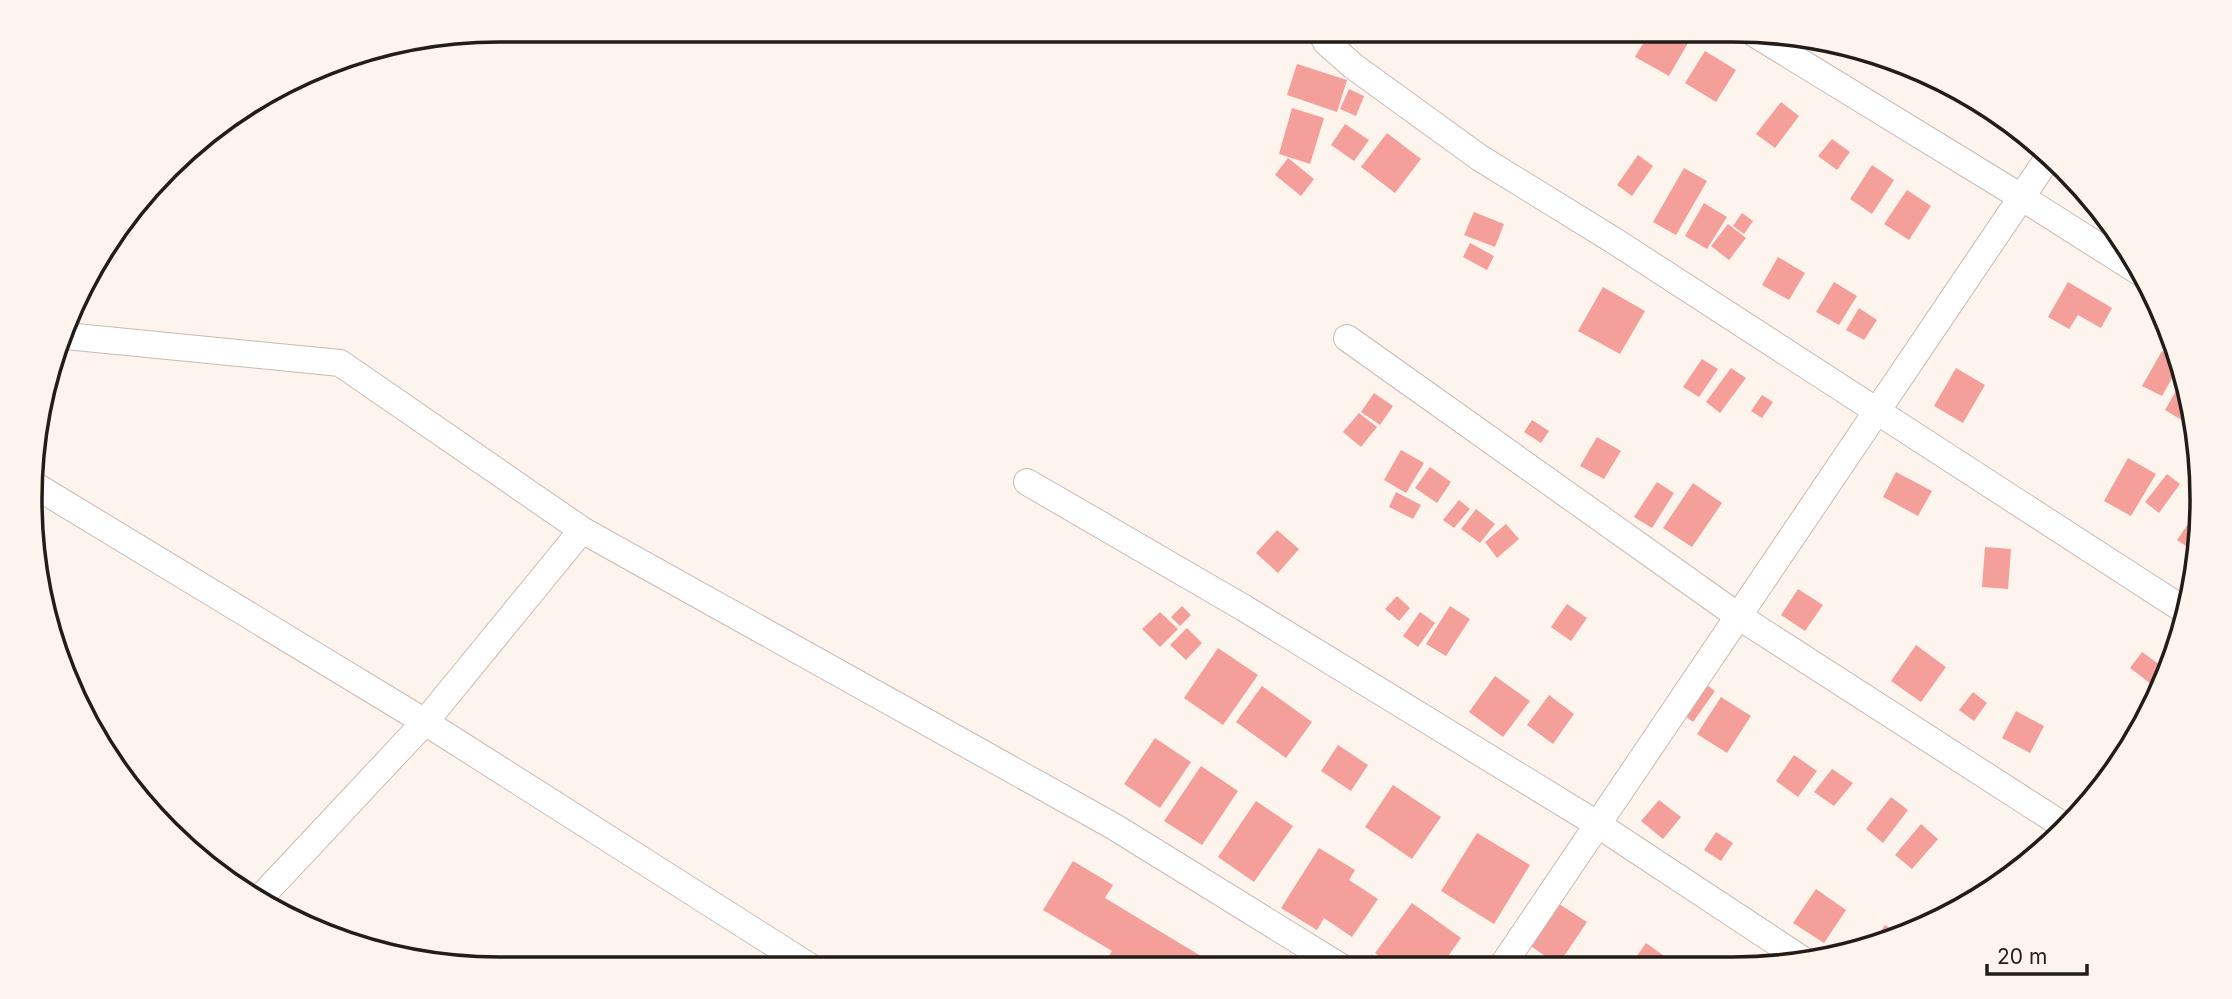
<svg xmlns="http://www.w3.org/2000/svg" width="2232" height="999" font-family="Inter,sans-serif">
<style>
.building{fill:#f49f99}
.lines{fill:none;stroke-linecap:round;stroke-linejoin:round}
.street-casing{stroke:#c9bab1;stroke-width:28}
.street{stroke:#fff;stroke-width:26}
.rim{fill:none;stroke:#221d19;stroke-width:3.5}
</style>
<rect width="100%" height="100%" fill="#fef4ee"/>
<path class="building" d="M1596 30H1627L1619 42Z
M1651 30H1664L1688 43 1669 76 1635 57Z
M1705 51 1736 70 1716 102 1685 83Z
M1297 64 1347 80 1337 112 1287 95Z
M1349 89 1364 96 1356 116 1340 109Z
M1781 102 1799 116 1775 148 1756 134Z
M1292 108 1324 118 1310 164 1279 154Z
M1345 124 1369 140 1354 161 1331 145Z
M1387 133 1421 159 1395 193 1361 167Z
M1832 139 1850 152 1837 170 1818 156Z
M1638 155 1653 166 1632 196 1617 185Z
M1288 158 1314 179 1301 196 1275 175Z
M1872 165 1894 180 1872 214 1850 199Z
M1684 168 1707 181 1676 235 1653 222Z
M1907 190 1931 206 1909 240 1884 224Z
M1704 203 1727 217 1707 249 1685 236Z
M1474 212 1504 224 1495 247 1464 235Z
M1742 213 1753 221 1744 234 1733 226Z
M1728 224 1746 238 1729 260 1711 246Z
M1470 243 1494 256 1487 270 1463 257Z
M1778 257 1805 273 1789 300 1762 285Z
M1834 282 1857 296 1839 325 1816 312Z
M2068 282 2112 308 2101 328 2078 315 2069 329 2048 317Z
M1603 287 1645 311 1620 354 1578 331Z
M1859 308 1877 320 1864 340 1846 330Z
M2162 351 2179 360 2180 364 2162 396 2142 386Z
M1702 359 1718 369 1699 397 1683 387Z
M1731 368 1746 378 1720 413 1706 402Z
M1956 368 1985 385 1963 423 1934 406Z
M2184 377 2193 408 2185 422 2165 410Z
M1374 393 1393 406 1380 425 1361 412Z
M1762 395 1773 402 1762 418 1751 411Z
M1359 413 1377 427 1361 447 1343 432Z
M1532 420 1549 431 1541 443 1524 432Z
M1597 437 1621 451 1604 479 1580 466Z
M1401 450 1424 463 1406 493 1384 480Z
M2128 458 2156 474 2131 516 2104 501Z
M1430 467 1451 482 1437 503 1415 488Z
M1896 472 1932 491 1918 516 1883 497Z
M2167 474 2180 484 2159 513 2145 502Z
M1657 482 1674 493 1652 528 1634 517Z
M1693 483 1722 503 1692 547 1663 528Z
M1396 492 1421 505 1413 519 1389 507Z
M1459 500 1470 509 1454 528 1443 520Z
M1476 509 1495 524 1480 543 1461 529Z
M2190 521 2199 528 2198 541 2192 550 2177 540Z
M1506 524 1519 539 1497 558 1485 542Z
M1277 530 1299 549 1278 573 1256 553Z
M1985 547 2011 549 2008 589 1982 587Z
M1798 589 1823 605 1805 631 1781 615Z
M1397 596 1410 608 1399 621 1385 609Z
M1567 604 1587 618 1571 641 1551 627Z
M1182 606 1191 615 1180 626 1171 617Z
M1450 606 1470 619 1446 656 1426 644Z
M1160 612 1178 629 1160 647 1142 629Z
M1420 612 1435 623 1418 647 1403 636Z
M1187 628 1202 643 1186 660 1170 645Z
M1916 645 1946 667 1921 702 1891 681Z
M1218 648 1258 675 1223 725 1184 698Z
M2142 652 2163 667 2151 684 2130 668Z
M1495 676 1530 701 1503 737 1469 712Z
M1699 679 1715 691 1693 722 1676 709Z
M1262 686 1312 722 1286 758 1236 722Z
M1973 692 1987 703 1974 721 1959 710Z
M1549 695 1574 714 1553 744 1527 725Z
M1721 697 1751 716 1727 753 1697 734Z
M2016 711 2044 726 2030 753 2002 738Z
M1155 738 1191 762 1160 808 1124 784Z
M1338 745 1368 765 1351 791 1321 771Z
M1794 755 1817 771 1798 797 1776 781Z
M1201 766 1238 791 1202 845 1164 821Z
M1832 769 1853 783 1834 806 1814 792Z
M1393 785 1441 817 1412 859 1365 827Z
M1891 797 1908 810 1883 843 1866 829Z
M1659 800 1681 817 1663 839 1641 821Z
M1256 801 1293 826 1254 882 1218 857Z
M1921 824 1938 839 1912 869 1895 855Z
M1716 832 1733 843 1721 861 1704 850Z
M1477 833 1530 865 1494 924 1441 891Z
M1319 848 1355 870 1349 880 1378 899 1352 937 1324 918 1317 930 1281 908Z
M1073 861 1113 885 1105 898 1219 967H1102L1112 951 1043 910Z
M1816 889 1846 910 1824 943 1793 923Z
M1553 900 1587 922 1558 965 1525 942Z
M1412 903 1461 938 1441 966H1394L1375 953Z
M1885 925 1902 936 1872 944Z
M1646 943 1674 963 1673 966H1630Z"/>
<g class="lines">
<g class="street-casing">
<path id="street" d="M1320 30 1326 42 1353 66 1480 158 1613 240 2187 612
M1750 31 2021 197 2141 273
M66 336 340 363 582 530 1113 826 1341 967
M1347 338 1738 616 2064 826
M1027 482 1244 608 1597 824 1806 962
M36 486 425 722 812 968
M261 897 425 722 582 530
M1502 966 2050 155"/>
</g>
<use href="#street" class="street"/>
</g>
<path d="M0 0H2232V999H0ZM499 42H1733A457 457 0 0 1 2190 499V500A457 457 0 0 1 1733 957H499A457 457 0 0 1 42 500V499A457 457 0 0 1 499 42Z" fill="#fef4ee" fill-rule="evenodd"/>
<path class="rim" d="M499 42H1733A457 457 0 0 1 2190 499V500A457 457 0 0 1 1733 957H499A457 457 0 0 1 42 500V499A457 457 0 0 1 499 42Z"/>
<path d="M1987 964v10h100v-10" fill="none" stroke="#221d19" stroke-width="3.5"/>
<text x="1997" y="964" font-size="21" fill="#221d19" stroke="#fef4ee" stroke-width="5" paint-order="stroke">20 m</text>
</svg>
